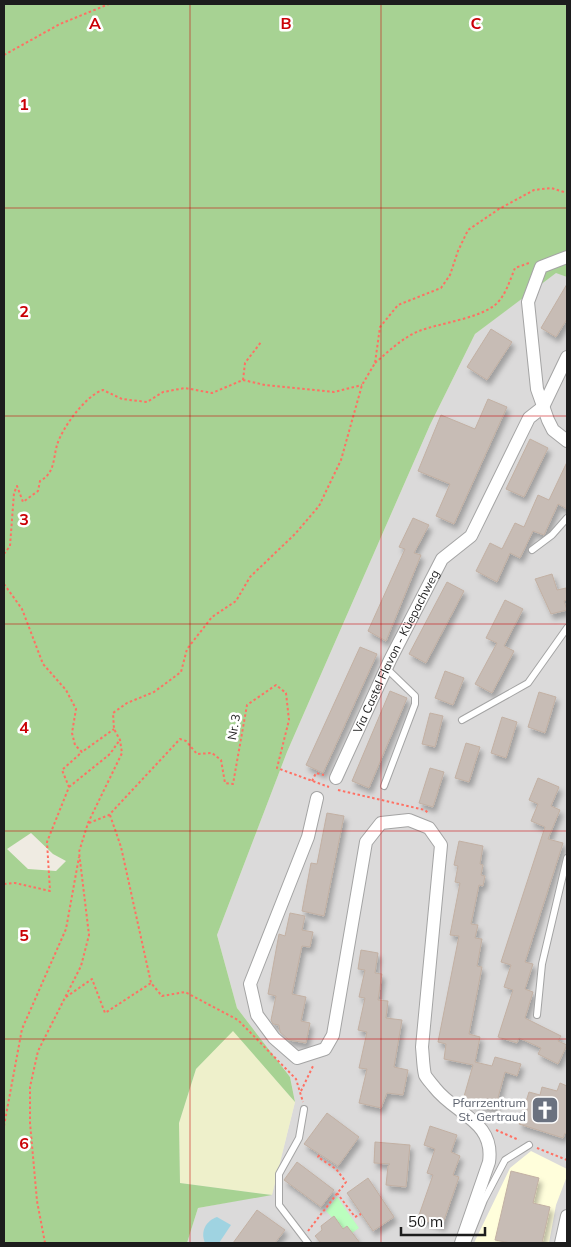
<svg xmlns="http://www.w3.org/2000/svg" width="571" height="1247" font-family="Mulish,sans-serif">
<style>
.residential{fill:#dbdada}
.education{fill:#fffedb}
.farmland{fill:#eef0cb}
.forest{fill:#a7d293;fill-rule:evenodd}
.park{fill:#bbfebe}
.water{fill:#9fd3e1}
.building{fill:#c7bcb5;stroke:#c2b0a3;filter:url(#shadow)}
.lines{fill:none;stroke-linecap:round;stroke-linejoin:round}
.lane-casing{stroke:#a4a4a4;stroke-width:8}
.street-casing{stroke:#a4a4a4;stroke-width:14}
.path{stroke:#ff7063;stroke-width:2;stroke-dasharray:2.5 2.5;stroke-linecap:butt}
.lane{stroke:#fff;stroke-width:6}
.street{stroke:#fff;stroke-width:12}
.grid{fill:none;stroke:#ca0005;stroke-width:1;stroke-opacity:0.55}
.labels{text-anchor:middle;stroke-width:5;stroke-linejoin:round;paint-order:stroke}
.street-label{font-size:12px;fill:#1d1d1d;stroke:#fff}
.worship-label{font-size:12px;fill:#5b616d;stroke:#fff;text-anchor:end}
.grid-label{font-size:16px;text-anchor:middle;font-weight:bold;fill:#ca0005;stroke:#fff;stroke-width:5;stroke-linejoin:round;paint-order:stroke}
</style>
<defs>
<filter id="shadow"><feDropShadow dx="3" dy="5" stdDeviation="2.5" flood-color="#0004"/></filter>
</defs>
<rect width="100%" height="100%" fill="#efebe2"/>
<path class="residential" d="M556 272 567 277V1243H187L198 1208 272 1194 295 1102 290 1077 237 1008 217 935 287 752 430 425 475 334Z"/>
<path class="education" d="M531 1151 567 1169V1176L556 1205 549 1243H474L510 1168Z"/>
<path class="farmland" d="M233 1030 295 1102 272 1195 180 1183 179 1123 196 1069Z"/>
<path class="forest" d="M4 4H567V277L556 273 475 334 430 425 287 752 217 935 237 1008 290 1077 295 1102 233 1031 196 1069 179 1123 180 1183 272 1195 198 1208 187 1243H4ZM31 833 53 854 66 861 56 871 28 869 7 849Z"/>
<path class="park" d="M337 1197 359 1228 352 1233 347 1226 343 1229 326 1211Z"/>
<path class="water" d="M217 1217 231 1225 219 1243H205C200 1231 206 1221 217 1217Z"/>
<path class="building" d="M567 284V319L556 337 541 328Z
M491 329 512 342 487 380 467 367Z
M488 399 507 407 454 524 436 516 450 484 418 471 441 415 475 429Z
M530 439 548 448 524 497 506 489Z
M567 462V509L558 504 544 535 533 531 520 558 510 553 497 582 476 571 490 543 502 549 515 523 524 527 538 495 549 500Z
M413 518 429 525 414 553 421 555 386 641 368 631 405 549 399 547Z
M552 574 557 590 566 588 567 600 564 601 567 610 551 614 535 579Z
M447 582 464 591 426 663 409 654Z
M505 600 523 609 504 646 514 651 492 693 475 684 497 643 486 638Z
M360 647 377 654 323 773 306 765Z
M445 671 464 678 453 705 435 698Z
M390 691 407 698 369 788 352 781Z
M539 692 556 697 545 733 528 727Z
M430 713 443 716 435 747 422 744Z
M502 717 517 722 506 758 491 753Z
M466 743 480 747 469 782 455 778Z
M430 768 444 772 433 807 419 803Z
M538 778 559 787 551 806 560 810 548 839 563 843 525 962 533 964 525 989 533 992 525 1018 561 1036 558 1041 567 1045 558 1064 538 1054 541 1048 519 1038 517 1043 498 1037 513 990 504 987 511 965 501 962 545 827 531 821 538 804 529 800Z
M327 813 344 816 324 916 302 911 311 863 317 864Z
M459 841 483 846 480 864 483 865 481 875 485 876 483 886 479 885 471 924 478 925 475 938 482 939 477 966 482 967 469 1034 480 1037 475 1062 492 1066 495 1057 521 1064 517 1076 505 1072 495 1109 463 1100 473 1065 444 1059 446 1044 438 1042 459 936 450 935 460 883 455 882 458 866 454 865Z
M290 913 305 916 302 930 313 932 310 947 302 946 292 994 306 997 301 1021 310 1023 306 1043 289 1040 280 1032 279 1025 273 1024 271 1020 276 996 268 994 279 934 285 936Z
M361 950 378 953 375 973 382 974 378 1000 388 1001 386 1018 402 1020 394 1067 408 1070 403 1095 387 1093 381 1108 359 1103 367 1069 359 1068 367 1032 358 1030 365 998 359 997 365 970 358 969Z
M560 1083 567 1086V1134L565 1133 563 1138 519 1124 529 1092 540 1095 542 1087 557 1091Z
M327 1113 359 1137 338 1166 304 1144Z
M430 1126 457 1135 451 1152 460 1156 453 1175 459 1177 442 1226 418 1218 433 1175 427 1173 435 1149 424 1145Z
M375 1142 410 1145 406 1187 386 1185 388 1166 390 1164 374 1163Z
M297 1162 334 1190 321 1207 284 1180Z
M511 1171 539 1178 533 1203 550 1207 542 1243H511L495 1240Z
M368 1178 394 1217 373 1231 347 1193Z
M257 1210 285 1230 275 1243H233Z
M334 1216 343 1229 347 1226 360 1243H321L315 1236 322 1230 321 1226Z"/>
<g class="lines">
<g class="lane-casing">
<path id="lane" d="M532 550 552 535 567 518
M462 720 528 683 567 628
M384 786 415 704V696L386 668
M537 1015 542 964 567 858
M304 1109 299 1138 279 1174V1205L308 1243
M467 1243 484 1200 505 1160 529 1145"/>
</g>
<g class="street-casing">
<g id="street">
<path d="M567 257 541 267 528 302 537 389 548 420 553 430 567 441"/>
<path id="s1" d="M336 778 390 660 442 559 471 536 529 418 543 407 567 357"/>
<path d="M317 798 308 837 250 984 257 1015 274 1038 297 1058 325 1049 333 1035 366 842 381 823 409 820 429 828 441 845 422 1047C423 1056 423 1067 425 1075 427 1079 432 1084 435 1088 455 1114 495 1121 489 1162L461 1243"/>
<path d="M561 1243 567 1216"/>
</g>
</g>
<path class="path" d="M4 55 60 24 109 4
M375 363C389 351 402 338 419 331 440 323 477 319 495 305 505 297 510 280 515 268L529 263
M243 380 245 363 261 342
M4 554 10 546 14 493 17 486 23 502 38 491 40 481C55 473 53 459 57 445 62 428 86 395 103 390L122 399 147 402 163 392 185 388 212 393 243 380 265 385 334 392 362 385
M4 584 22 609 43 664 66 690 76 709 72 733 75 745 82 752 114 729
M312 781 316 773 324 775
M69 787 110 754 119 741
M338 790 425 810 429 814
M110 815 121 847 151 983 162 996 185 992 238 1020 296 1079 303 1102
M89 823 109 815 180 739 186 741 197 754 212 753 221 760 225 783 233 784 247 705 276 685 286 693 289 720 277 768 329 787
M4 884 15 883 50 891 47 842 69 787 62 770 82 752
M66 997 92 979 105 1013 151 983
M301 1091 313 1066
M4 1126 22 1029 66 929 79 857
M496 1130 519 1140
M537 1148 567 1160
M337 1193 355 1217 361 1214
M308 1231 346 1182 336 1169 318 1157 320 1154
M45 1243 37 1201 30 1123V1087L38 1051 81 966 89 935 79 852 88 823 122 753 120 740 114 729 113 713 127 703 154 692 181 672 187 649 212 617 236 601 250 577 295 534 319 506 341 460 362 385 375 363 380 327 398 305 441 288 450 275 458 251 468 230 499 209 534 190 551 188 567 193"/>
<use href="#lane" class="lane"/>
<use href="#street" class="street"/>
</g>
<path class="grid" d="M190 4V1243M381 4V1243M4 208H567M4 416H567M4 624H567M4 831H567M4 1039H567"/>
<defs>
<g id="church-square" transform="scale(1.4375)"><rect x="-9" y="-9" width="18" height="18" rx="4" fill="#6b7280" stroke="#fff"/><path d="M-1.2-6h2.4v3.5h3.3v2.4h-3.3V6h-2.4V-.1h-3.3v-2.4h3.3Z" fill="#fff"/></g>
</defs>
<g fill-rule="evenodd">
<use href="#church-square" x="545" y="1110"/>
</g>
<g class="labels">
<g class="street-label">
<text dy="4" stroke="none"><textPath href="#s1" startOffset="140">Via Castel Flavon - Küepachweg</textPath></text>
<text transform="translate(234 727) rotate(-80)" y="4">Nr. 3</text>
</g>
<g class="worship-label">
<text x="526" y="1107">Pfarrzentrum<tspan x="526" dy="14">St. Gertraud</tspan></text>
</g>
</g>
<g class="grid-label">
<text x="95" y="29">A</text>
<text x="286" y="29">B</text>
<text x="476" y="29">C</text>
<text x="24" y="110">1</text>
<text x="24" y="317">2</text>
<text x="24" y="525">3</text>
<text x="24" y="733">4</text>
<text x="24" y="941">5</text>
<text x="24" y="1149">6</text>
</g>
<rect width="571" height="1247" fill="none" stroke="#1d1d1d" stroke-width="10"/>
<path d="M401 1227v8h84v-8" fill="none" stroke="#1d1d1d" stroke-width="2.5"/>
<text x="408" y="1227" font-size="15" fill="#1d1d1d" stroke="#ffffff" stroke-width="4" paint-order="stroke">50 m</text>
</svg>
